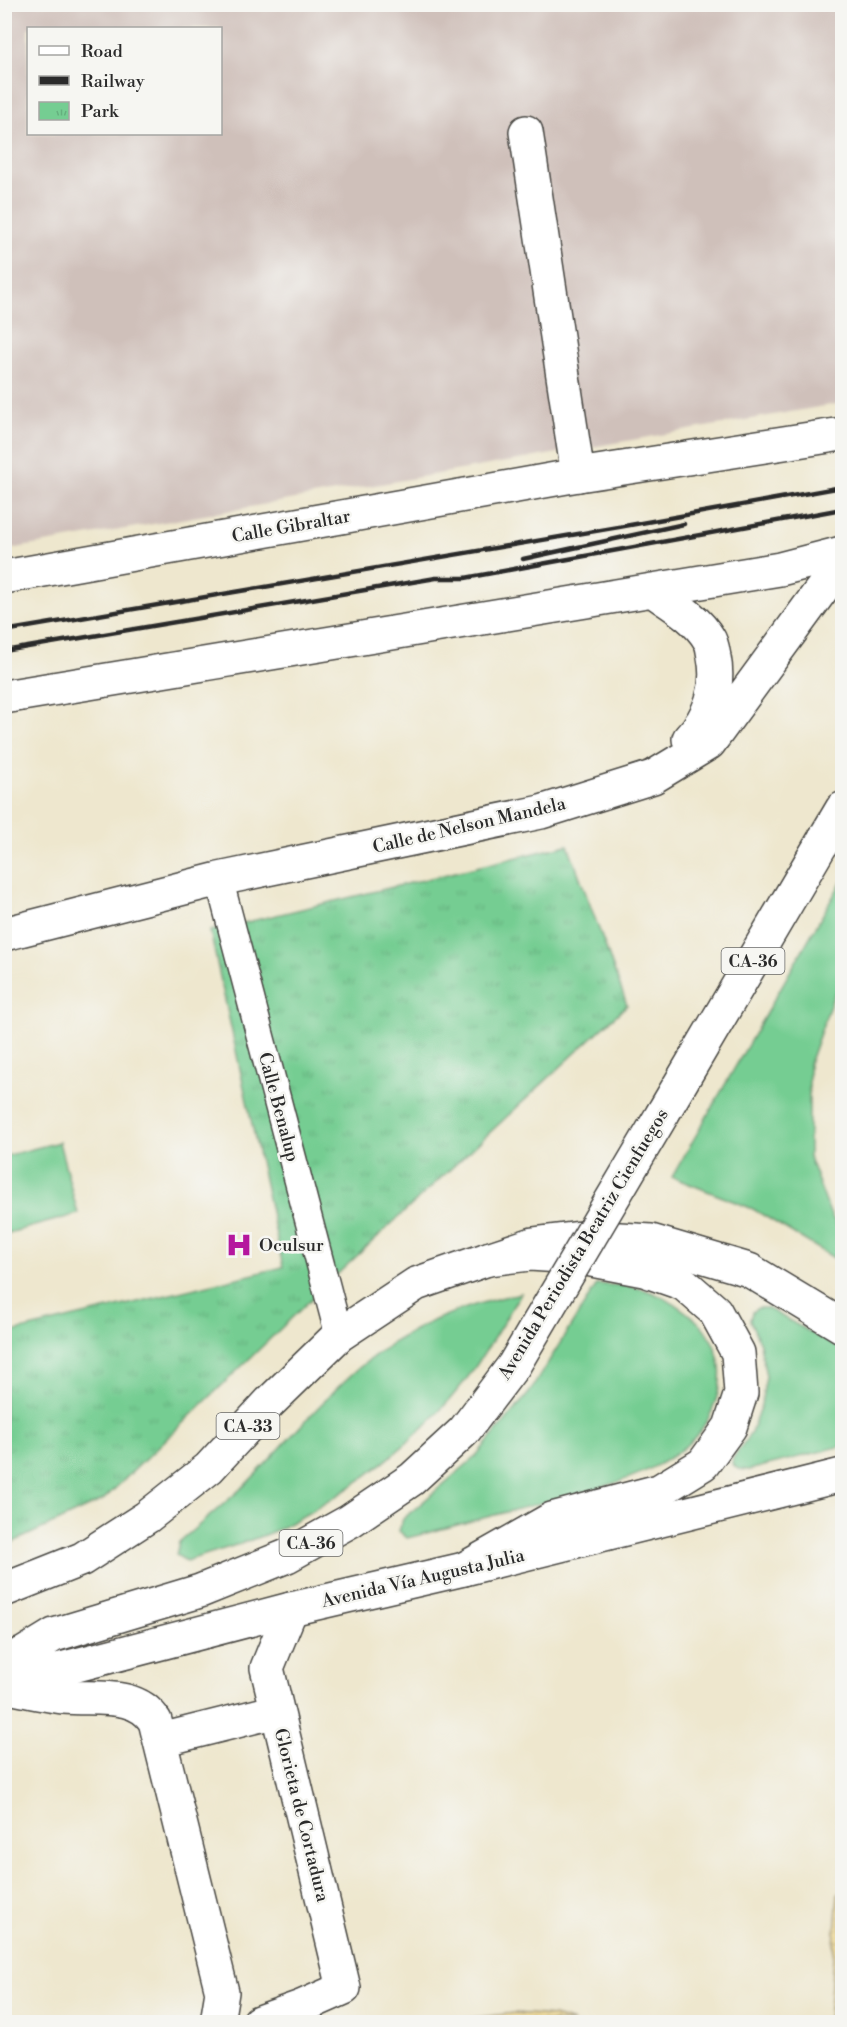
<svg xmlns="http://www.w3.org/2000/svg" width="847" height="2027" font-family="'Libre Bodoni',serif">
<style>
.industrial{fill:#cfc0ba;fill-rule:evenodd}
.grass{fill:#75cd92;stroke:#507c5e;stroke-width:1.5}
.sand{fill:url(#sand-dots);stroke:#8c8264;stroke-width:1.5}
.park{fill:url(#park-tufts);stroke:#507c5e;stroke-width:1.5}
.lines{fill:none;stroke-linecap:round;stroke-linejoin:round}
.pedestrian-casing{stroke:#484743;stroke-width:30}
.minor-casing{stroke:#484743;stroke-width:36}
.tertiary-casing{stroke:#484743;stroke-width:36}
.secondary-casing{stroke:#484743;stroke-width:36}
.trunk-casing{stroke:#484743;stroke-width:36}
.motorway-casing{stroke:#484743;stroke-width:36}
.pedestrian{stroke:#fff;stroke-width:27}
.minor{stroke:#fff;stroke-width:33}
.tertiary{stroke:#fff;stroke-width:33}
.secondary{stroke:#fff;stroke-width:33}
.trunk{stroke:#fff;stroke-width:33}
.motorway{stroke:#fff;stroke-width:33}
.rail{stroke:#2b2b2b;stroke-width:4.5}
.trunk-bridge-casing{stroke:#484743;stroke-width:36;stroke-linecap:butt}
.trunk-bridge{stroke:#fff;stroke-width:33}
.labels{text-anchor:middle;stroke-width:5;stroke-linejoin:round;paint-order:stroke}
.shield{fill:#f6f6f2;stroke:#686867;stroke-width:1.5}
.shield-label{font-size:16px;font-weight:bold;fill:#2b2b2b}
.street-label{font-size:18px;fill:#2b2b2b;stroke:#f6f6f2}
.poi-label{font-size:18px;fill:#2b2b2b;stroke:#f6f6f2;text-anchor:start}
</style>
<defs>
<pattern id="sand-dots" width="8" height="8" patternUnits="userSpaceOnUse" patternTransform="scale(1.5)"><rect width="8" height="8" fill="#eeda9e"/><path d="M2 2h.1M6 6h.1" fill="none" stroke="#cb8" stroke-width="1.8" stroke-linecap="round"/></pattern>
<pattern id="park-tufts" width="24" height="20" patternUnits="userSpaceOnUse" patternTransform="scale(1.5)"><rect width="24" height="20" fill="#75cd92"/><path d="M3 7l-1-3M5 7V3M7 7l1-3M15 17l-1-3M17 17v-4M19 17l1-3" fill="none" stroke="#65b07e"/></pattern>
</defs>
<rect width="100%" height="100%" fill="#f6f6f2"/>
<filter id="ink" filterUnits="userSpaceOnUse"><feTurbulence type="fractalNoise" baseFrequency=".0167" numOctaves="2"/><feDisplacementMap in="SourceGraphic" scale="12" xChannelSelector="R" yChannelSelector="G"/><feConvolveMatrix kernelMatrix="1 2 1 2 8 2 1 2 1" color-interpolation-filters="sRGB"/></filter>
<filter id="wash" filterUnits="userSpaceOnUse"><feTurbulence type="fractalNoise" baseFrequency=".008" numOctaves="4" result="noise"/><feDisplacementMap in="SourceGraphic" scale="24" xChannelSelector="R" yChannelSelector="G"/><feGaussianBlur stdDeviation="1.35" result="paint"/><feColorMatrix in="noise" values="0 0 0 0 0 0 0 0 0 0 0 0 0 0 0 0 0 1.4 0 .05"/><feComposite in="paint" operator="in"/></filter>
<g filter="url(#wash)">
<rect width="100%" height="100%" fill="#eee7ce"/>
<path class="industrial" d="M5 5H842V403L5 550ZM28 28H220V134H28Z"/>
<path class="grass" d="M842 881V981L833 997 809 1064V1157L830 1213 842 1235V1263L753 1209 672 1177Z
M59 1142 78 1214 5 1234V1156Z
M597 1284C609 1285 621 1285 633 1287 659 1291 699 1316 711 1339 722 1360 723 1378 716 1400 695 1474 589 1490 526 1507 486 1517 447 1528 407 1538L399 1531 403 1519 474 1458 529 1393Z
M521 1293C503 1322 486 1354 465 1381 416 1444 351 1492 281 1528 254 1541 215 1551 186 1561L176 1555 179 1542C202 1522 226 1503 248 1482 286 1444 320 1401 360 1367 409 1326 460 1306 521 1293Z
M758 1308H767L842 1350V1446L749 1470 738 1469 732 1464 733 1458 751 1433 761 1405 766 1376 760 1344 750 1320 752 1312Z"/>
<path class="sand" d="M842 1893V2022H828L838 1894Z
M515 2013 553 2016 574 2022H435Z"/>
<path class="park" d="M568 845 627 1005 330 1281 103 1500 5 1546 4 1334 283 1267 210 931Z"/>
</g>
<g filter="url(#ink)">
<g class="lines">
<g class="pedestrian-casing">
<path id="pedestrian" d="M219 879 339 1335"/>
</g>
<g class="minor-casing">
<path id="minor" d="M526 132 578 475
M4 1686C24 1690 44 1695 64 1697 95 1700 136 1691 155 1721L222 1992 217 2022
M161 1740 277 1711
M259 2022 301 2007 344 1988 267 1668 291 1609"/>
</g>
<g class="tertiary-casing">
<path id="tertiary" d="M652 590C672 604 696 617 709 639 712 643 713 651 714 657 720 687 710 717 689 739
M4 697 780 569 842 553
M4 934 219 879 541 812 653 777 709 743 822 589 842 566"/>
</g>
<g class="secondary-casing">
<path id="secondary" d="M4 577 578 475 842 434"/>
</g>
<g class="trunk-casing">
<path id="trunk" d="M663 1113 842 809
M4 1590 82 1559 147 1517 209 1468 270 1402 339 1335 416 1284 488 1259 530 1254 576 1257 644 1270 684 1284 715 1311 738 1353 741 1393 730 1427 703 1464 659 1491 552 1519 464 1569 291 1609 4 1684
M4 1661 23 1654 54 1635 200 1591 287 1556 350 1521 412 1479 464 1431 514 1365"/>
</g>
<g class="motorway-casing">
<path id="motorway" d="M488 1259 533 1244 588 1237 651 1241 749 1270 842 1326
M464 1569 842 1475"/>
</g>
<use href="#pedestrian" class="pedestrian"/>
<use href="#minor" class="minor"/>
<use href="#tertiary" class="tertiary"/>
<use href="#secondary" class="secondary"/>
<use href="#trunk" class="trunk"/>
<use href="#motorway" class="motorway"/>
<path class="rail" d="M523 559 684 524
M4 631 619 527 842 487
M4 651 436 578H465L842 509"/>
<g class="trunk-bridge-casing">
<path id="trunk-bridge" d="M514 1365 663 1113"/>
</g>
<use href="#trunk-bridge" class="trunk-bridge"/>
</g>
</g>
<defs>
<g id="hospital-bare" transform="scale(2.07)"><path d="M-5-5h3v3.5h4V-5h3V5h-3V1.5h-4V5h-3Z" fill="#b5179e" stroke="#f6f6f2" stroke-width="2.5" paint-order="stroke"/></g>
</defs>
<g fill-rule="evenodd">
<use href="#hospital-bare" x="239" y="1245"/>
</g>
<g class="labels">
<g class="shield">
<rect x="721.5" y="948" width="63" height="26" rx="4.5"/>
<rect x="216.5" y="1413" width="63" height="26" rx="4.5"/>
<rect x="279.5" y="1530" width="63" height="26" rx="4.5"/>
</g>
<g class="shield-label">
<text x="753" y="967">CA-36</text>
<text x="248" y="1432">CA-33</text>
<text x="311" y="1549">CA-36</text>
</g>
<g class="street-label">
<text transform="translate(291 526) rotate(-10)" y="6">Calle Gibraltar</text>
<text transform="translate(469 825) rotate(-13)" y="6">Calle de Nelson Mandela</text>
<text transform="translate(279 1107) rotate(75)" y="6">Calle Benalup</text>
<text transform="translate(583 1244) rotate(-59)" y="6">Avenida Periodista Beatriz Cienfuegos</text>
<text transform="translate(423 1578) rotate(-13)" y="6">Avenida Vía Augusta Julia</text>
<text transform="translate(302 1815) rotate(76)" y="6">Glorieta de Cortadura</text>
</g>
<g class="poi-label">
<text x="259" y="1251">Oculsur</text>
</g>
</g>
<rect width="847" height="2027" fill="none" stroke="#f6f6f2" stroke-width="24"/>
<rect x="27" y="27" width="195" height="108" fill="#f6f6f2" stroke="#a5a5a2" stroke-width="1.5"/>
<rect x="39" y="46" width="30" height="9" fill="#ffffff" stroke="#a5a5a2" stroke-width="1.5"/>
<text x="81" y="57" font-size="18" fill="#2b2b2b">Road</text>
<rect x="39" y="76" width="30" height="9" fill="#2b2b2b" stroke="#a5a5a2" stroke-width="1.5"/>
<text x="81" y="87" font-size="18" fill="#2b2b2b">Railway</text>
<rect x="39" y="102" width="30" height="18" fill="url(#park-tufts)" stroke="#a5a5a2" stroke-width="1.5"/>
<text x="81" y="117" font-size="18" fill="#2b2b2b">Park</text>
</svg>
